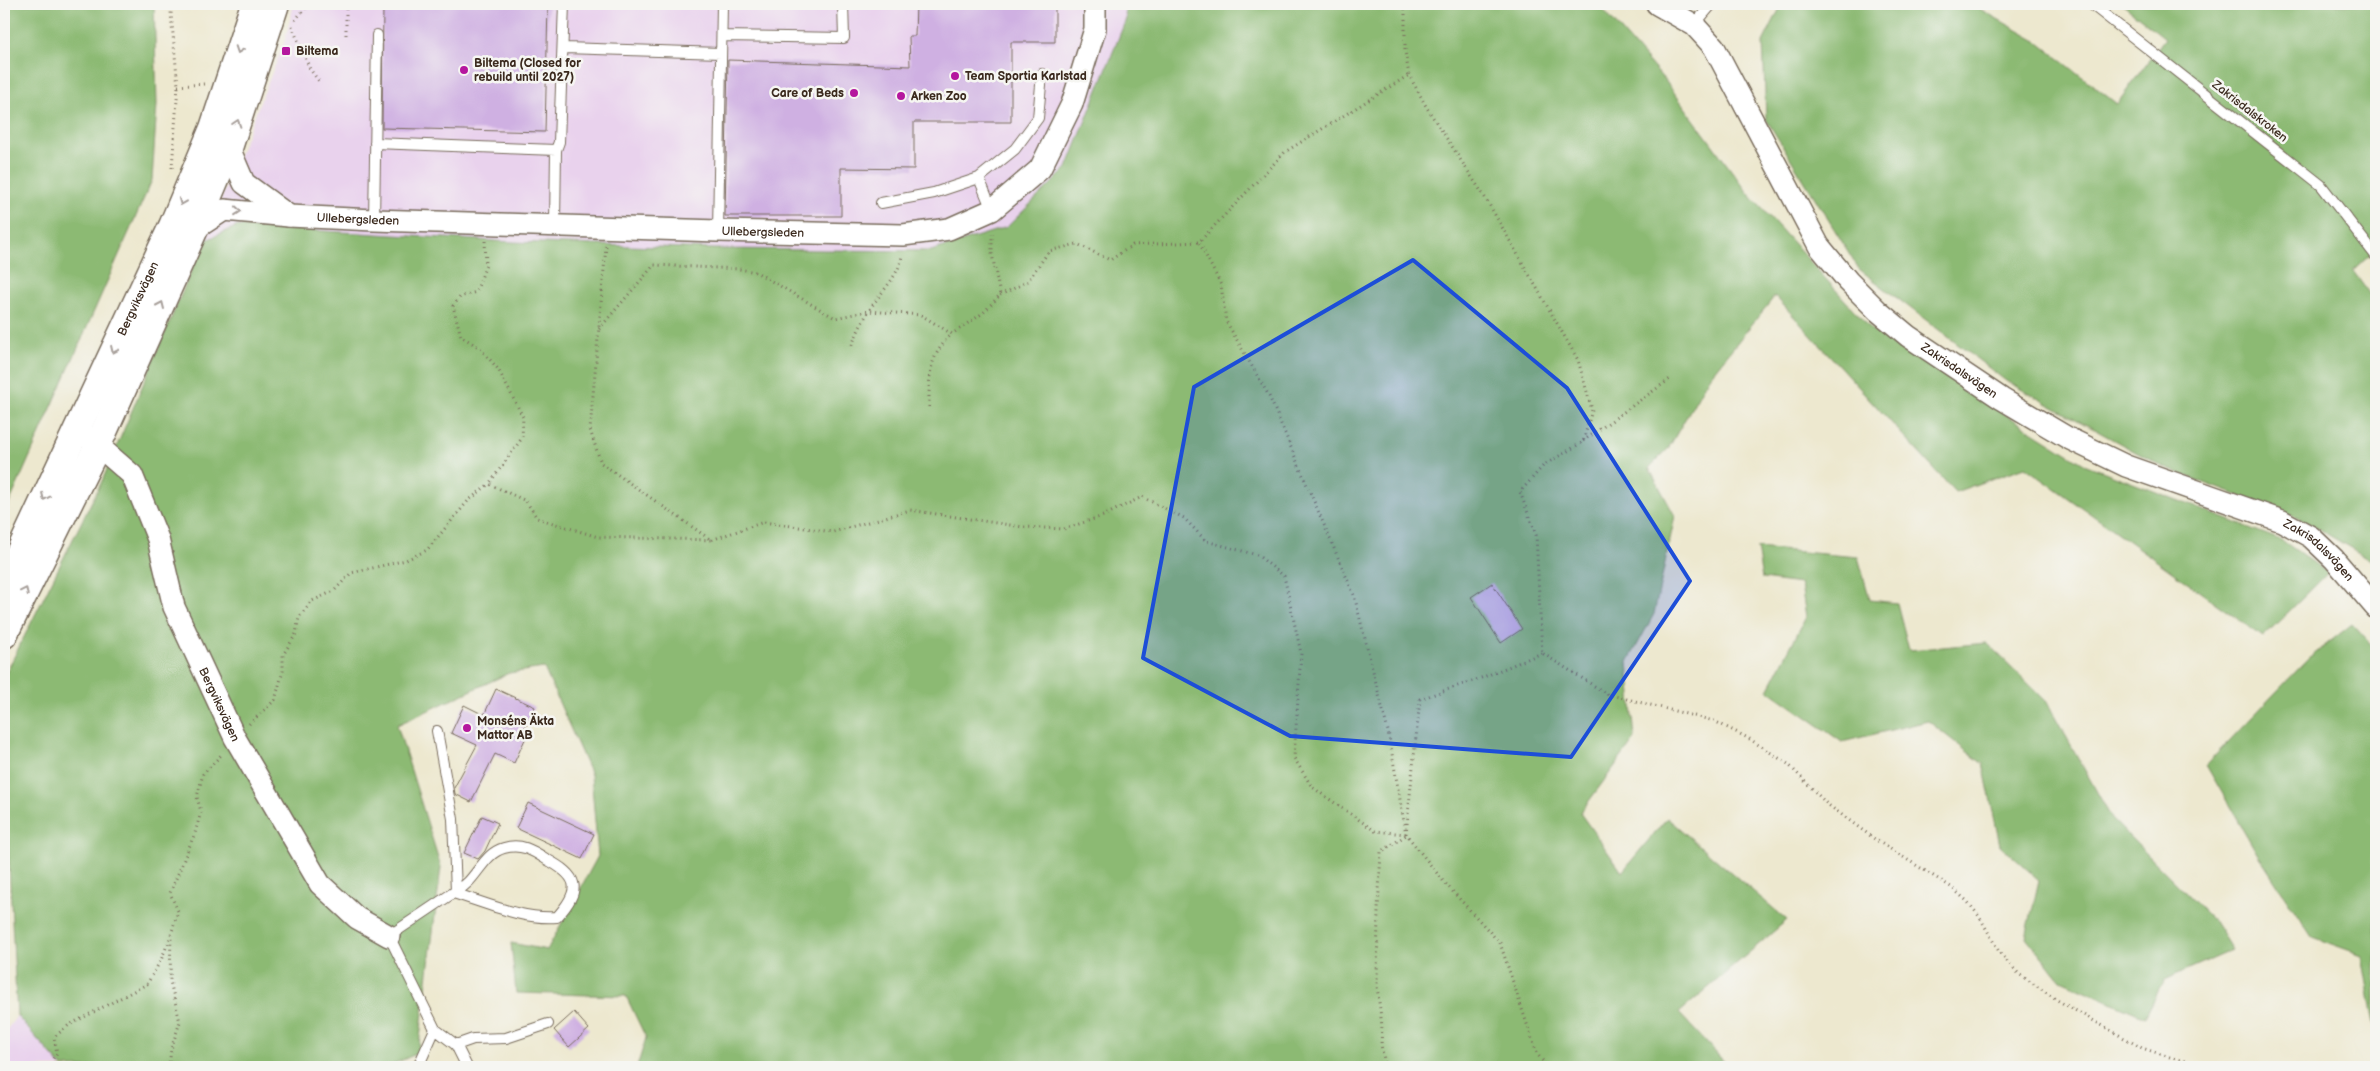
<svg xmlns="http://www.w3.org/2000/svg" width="2380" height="1071" font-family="'Balsamiq Sans',sans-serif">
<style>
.built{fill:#e9d2ed}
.forest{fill:#8cba73;stroke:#647248}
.building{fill:#cfb0e2}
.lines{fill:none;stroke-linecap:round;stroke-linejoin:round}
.service-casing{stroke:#796c5c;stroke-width:12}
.minor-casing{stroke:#796c5c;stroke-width:24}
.tertiary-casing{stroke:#796c5c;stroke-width:29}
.path{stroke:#796c5c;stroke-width:3;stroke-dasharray:1 4;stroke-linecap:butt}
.service{stroke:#fff;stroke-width:10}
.minor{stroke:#fff;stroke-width:21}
.tertiary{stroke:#fff;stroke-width:26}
.oneway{stroke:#a79f9a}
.marked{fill:#1d4ed8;fill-opacity:0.2;stroke:#1d4ed8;stroke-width:4;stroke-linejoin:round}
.poi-dot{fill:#b5179e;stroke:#f6f6f2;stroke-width:2}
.labels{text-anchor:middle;stroke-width:5;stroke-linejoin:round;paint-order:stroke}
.poi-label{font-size:12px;font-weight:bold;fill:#3b2a1e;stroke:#f6f6f2;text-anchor:start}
.street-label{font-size:12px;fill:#3b2a1e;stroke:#f6f6f2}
</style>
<rect width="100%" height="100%" fill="#f6f6f2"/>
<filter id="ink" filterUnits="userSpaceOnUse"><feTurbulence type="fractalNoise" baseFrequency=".02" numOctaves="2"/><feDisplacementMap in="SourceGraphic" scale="10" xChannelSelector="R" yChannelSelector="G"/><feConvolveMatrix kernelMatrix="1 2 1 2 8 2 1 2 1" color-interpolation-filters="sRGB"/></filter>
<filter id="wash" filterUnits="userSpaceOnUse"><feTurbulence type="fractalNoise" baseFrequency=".0096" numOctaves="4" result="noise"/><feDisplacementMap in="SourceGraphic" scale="20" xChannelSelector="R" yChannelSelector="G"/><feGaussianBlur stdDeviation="1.12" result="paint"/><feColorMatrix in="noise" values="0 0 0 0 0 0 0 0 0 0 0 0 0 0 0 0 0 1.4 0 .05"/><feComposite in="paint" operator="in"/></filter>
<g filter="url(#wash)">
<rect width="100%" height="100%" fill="#ede8cf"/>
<path class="built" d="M294 4H1124L1126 19 1067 168 1007 227 931 251 715 249 513 242 238 226 204 241 284 43Z
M17 1016 62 1067H4V1033Z"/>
<path class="forest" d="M4 4H154L157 104 152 180 4 515Z
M1124 4H1598L1667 83 1748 193 1872 330 2084 464 2283 541 2328 573 2263 637 2025 467 1955 492 1775 296 1709 377 1668 449 1649 468 1675 516 1654 614 1628 662 1635 739 1580 813 1622 872 1667 818 1787 920 1679 1013 1729 1067H637L646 1038 626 996 516 993 511 943 547 950 598 856 591 775 544 668 509 673 397 725 441 867 418 1053 387 1067H62L17 1016 4 769V677L102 481 204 241 238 226 513 242 715 249 931 251 1007 227 1067 168 1126 19Z
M1782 4H1971L2035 40 2117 104 2165 38 2122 4H2376V249L2353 271 2376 303V563L2305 521 2165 468 2006 381 1859 269 1766 119 1763 42Z
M1757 548 1858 557 1870 600 1897 603 1909 650 1987 643 2047 702 2112 819 2213 920 2232 950 2164 980 2145 1017 2061 980 2026 937 2039 880 2000 845 1983 764 1928 721 1842 742 1768 690 1806 617 1801 584 1762 579Z
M2352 624 2376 650 2375 1030 2362 955 2312 937 2258 855 2206 765 2307 660Z"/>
<g id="blocks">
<path class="building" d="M383 4H548L545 132 382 128Z
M916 4H1055V42H1011V122H914V169L841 168V216H725L728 60 910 66 909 36H915Z
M1492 583 1522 629 1501 643 1471 597Z
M496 689 535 707 522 733 527 735 514 763 495 754 471 802 455 794 454 788 477 745 451 733 464 705 484 715Z
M528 803 594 834 582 859 516 828Z
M482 816 498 823 485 851 478 859 464 853Z
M574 1012 589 1029 569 1047 554 1030Z"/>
</g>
</g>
<g filter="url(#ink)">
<use href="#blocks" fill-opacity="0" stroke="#796c5c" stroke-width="1"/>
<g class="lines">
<g class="service-casing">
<path id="service" d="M2091 4 2321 185 2376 256
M1694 25 1712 4
M722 36 844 38 843 4
M564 48 721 53
M375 143 556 150
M979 178 992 210
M881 203 934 193 979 178 1015 149 1038 118 1042 74
M374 220 377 35
M555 224 556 150 559 142 564 4
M718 231 722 4
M437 731 453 819 456 891 389 936 435 1029 456 1045 467 1067
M453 893C486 903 523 920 557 917 583 888 578 876 546 859 532 850 521 843 504 848 482 854 477 881 456 891
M456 1045 473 1039 506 1038 548 1024
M418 1067 435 1029"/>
</g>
<g class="minor-casing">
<g id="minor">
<path id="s1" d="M1657 4 1694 25 1714 47 1819 246 1848 281 1878 311 1908 336 2002 399 2068 438 2126 466 2282 521 2311 537 2334 559 2376 608"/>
<path d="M229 148 244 183 289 216"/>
<path id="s2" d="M195 229 224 210 289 216 374 220 718 231 903 235 949 229 992 210 1040 169 1072 104 1095 29V4"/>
<path id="s3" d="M87 436 132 475 158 539 174 607 235 738 320 884 357 918 389 936"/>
</g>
</g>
<g class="tertiary-casing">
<g id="tertiary">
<path id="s4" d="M4 585 172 226 213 128 254 4"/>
<path d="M4 635 98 445 195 229 229 148 276 4"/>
</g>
</g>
<path class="path" d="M1405 4V51L1409 75 1427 108 1486 199 1578 360 1592 410 1583 442 1544 465 1520 492 1536 535 1542 653 1607 694 1714 721 1748 738 1788 764 1827 804 1876 840 1951 887 1967 901 1979 916 2001 955 2019 974 2057 1000 2142 1048 2176 1059 2218 1067
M295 20 309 4
M292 26 310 69 320 83
M346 35V4
M178 86 204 84
M172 168 178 86 171 14 172 4
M485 241 486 265 476 292 460 297 453 306 461 336 480 348 498 369 523 417 522 438 489 484
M606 246 590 430 601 463 711 540 764 522 833 532 910 510 1023 527 1064 529 1103 516 1142 497 1184 518 1206 541 1257 555 1284 576 1301 653 1294 758 1312 787 1375 831 1406 834
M1000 295 1027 282 1049 251 1077 244 1110 260 1133 245 1199 242
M599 329 654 265 739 269 756 272 835 318 869 311 921 315 952 334 983 313 1000 295 992 254V230
M852 345C857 333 863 320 870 309 880 293 901 274 902 254
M929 407C929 376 928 357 952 334
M1583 441 1670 379
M1542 653 1481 678 1420 699 1406 834 1444 882 1500 943 1537 1054 1548 1067
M249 724 275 700 283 671V655L296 634 299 617 312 601 334 591 351 573 406 560 427 550 468 501 489 484 526 501 537 518 598 537 711 540
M1406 834 1388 731 1354 595 1269 396 1226 321 1221 285 1199 242 1285 152 1409 75
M56 1067 52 1060 57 1053 54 1037 69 1025 147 984 161 960 170 938
M169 1067 171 1049 180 1022 170 981 171 935 178 911 170 893 195 833 201 812 197 797 203 774 223 753
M1383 1067 1385 1064 1381 1045 1382 1026 1377 986 1378 910 1381 852 1406 835"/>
<use href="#service" class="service"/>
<use href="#minor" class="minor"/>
<use href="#tertiary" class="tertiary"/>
</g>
<defs><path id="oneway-chevron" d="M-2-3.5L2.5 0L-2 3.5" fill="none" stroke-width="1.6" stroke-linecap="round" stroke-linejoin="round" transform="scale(1.25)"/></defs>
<g class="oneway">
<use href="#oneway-chevron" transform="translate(239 50) rotate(109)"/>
<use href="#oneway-chevron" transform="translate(237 123) rotate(-72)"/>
<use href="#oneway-chevron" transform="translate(182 202) rotate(112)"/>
<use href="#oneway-chevron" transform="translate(238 211) rotate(5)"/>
<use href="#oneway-chevron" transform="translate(161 305) rotate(-66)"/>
<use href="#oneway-chevron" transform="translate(114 350) rotate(115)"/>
<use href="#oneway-chevron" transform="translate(45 497) rotate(115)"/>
<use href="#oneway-chevron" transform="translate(25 591) rotate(-64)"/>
</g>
</g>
<path class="marked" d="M1413 260 1567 388 1690 581 1571 757 1290 736 1143 658 1194 387Z"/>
<g class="poi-dot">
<rect x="281" y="46" width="10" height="10" rx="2.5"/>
<circle cx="464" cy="70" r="5"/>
<circle cx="955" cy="76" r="5"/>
<circle cx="854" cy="93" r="5"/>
<circle cx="901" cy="96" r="5"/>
<circle cx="467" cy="728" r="5"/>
</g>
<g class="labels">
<g class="poi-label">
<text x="296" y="55">Biltema</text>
<text x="474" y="67">Biltema (Closed for<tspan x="474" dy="14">rebuild until 2027)</tspan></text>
<text x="965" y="80">Team Sportia Karlstad</text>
<text x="844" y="97" text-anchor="end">Care of Beds</text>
<text x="911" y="100">Arken Zoo</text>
<text x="477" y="725">Monséns Äkta<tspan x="477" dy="14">Mattor AB</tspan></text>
</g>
<g class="street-label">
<text transform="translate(2250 111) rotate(38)" y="4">Zakrisdalskroken</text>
<text dy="4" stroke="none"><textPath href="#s2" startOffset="169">Ullebergsleden</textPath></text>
<text dy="4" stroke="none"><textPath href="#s2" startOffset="574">Ullebergsleden</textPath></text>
<text dy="4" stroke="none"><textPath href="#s4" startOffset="316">Bergviksvägen</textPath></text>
<text dy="4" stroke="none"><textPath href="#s1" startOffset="486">Zakrisdalsvägen</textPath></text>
<text dy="4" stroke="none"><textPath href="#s1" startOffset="891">Zakrisdalsvägen</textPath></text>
<text dy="4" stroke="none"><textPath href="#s3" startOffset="306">Bergviksvägen</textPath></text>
</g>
</g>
<rect width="2380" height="1071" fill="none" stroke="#f6f6f2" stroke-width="20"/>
</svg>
